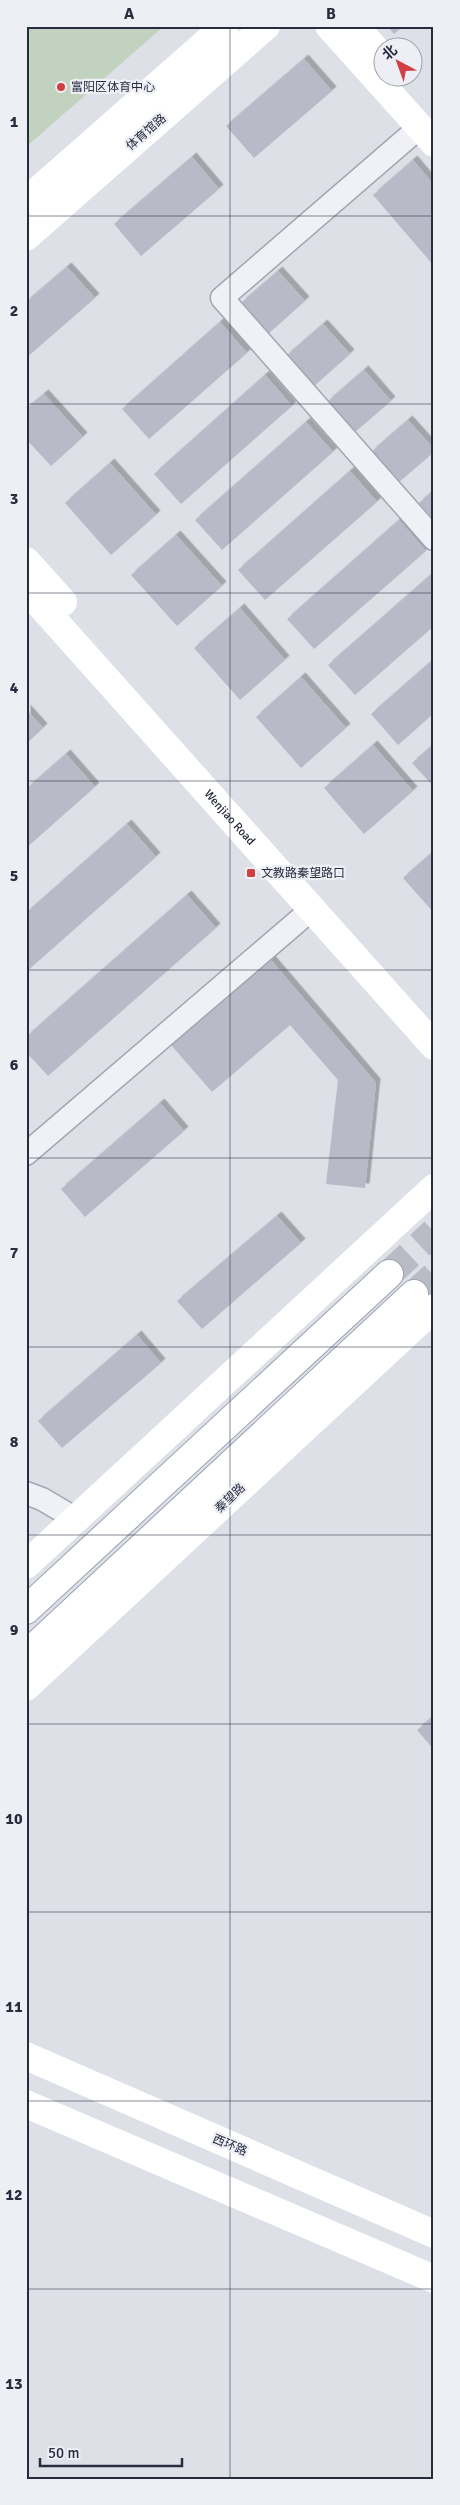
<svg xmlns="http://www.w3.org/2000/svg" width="460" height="2505" font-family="Signika,'Noto Sans SC',sans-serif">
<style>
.green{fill:#c1d2be}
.building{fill:#b8bbc7;filter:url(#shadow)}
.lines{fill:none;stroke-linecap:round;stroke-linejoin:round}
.primary-tunnel{stroke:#b9bcc5;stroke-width:28;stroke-dasharray:28 14;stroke-linecap:butt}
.street-casing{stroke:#a3a6b1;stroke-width:25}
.primary-casing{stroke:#9da3b3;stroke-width:30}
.street{stroke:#f0f1f6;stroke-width:22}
.secondary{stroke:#fff;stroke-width:28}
.primary{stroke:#fff;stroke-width:28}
.grid{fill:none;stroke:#272c3e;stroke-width:1;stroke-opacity:0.55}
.poi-dot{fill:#d03f43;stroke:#edeff5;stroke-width:2}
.labels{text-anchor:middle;stroke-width:4.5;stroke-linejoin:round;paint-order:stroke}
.poi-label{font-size:12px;fill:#272c3e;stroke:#edeff5;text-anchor:start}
.street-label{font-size:12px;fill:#272c3e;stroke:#edeff5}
.neatline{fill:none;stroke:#272c3e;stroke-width:2}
.grid-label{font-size:16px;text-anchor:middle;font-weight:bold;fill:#272c3e}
</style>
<defs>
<filter id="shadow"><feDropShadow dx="4.5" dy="-4.5" stdDeviation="0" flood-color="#0004"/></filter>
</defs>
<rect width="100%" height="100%" fill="#dde0e7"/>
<path class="green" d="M26 26H164L26 147Z"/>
<path class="building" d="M387 26H404L394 34Z
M304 59 332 91 254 158 226 126Z
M192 157 219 189 141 256 114 224Z
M413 160 434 185V266L373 195Z
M67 267 95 298 26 358V302Z
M278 271 305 301 268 334 241 303Z
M220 322 247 353 149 439 122 409Z
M323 324 350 354 313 387 286 356Z
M364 370 391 401 354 433 327 402Z
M265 375 292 406 181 504 154 474Z
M44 394 83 437 51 466 26 439V409Z
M408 420 434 449V452L398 483 371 452Z
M306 422 333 452 222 550 195 520Z
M110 463 156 515 111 555 65 503Z
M350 471 377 502 265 600 238 570Z
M434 490V520L419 503Z
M399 520 426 551 314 649 287 619Z
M176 535 222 586 177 626 131 575Z
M434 572V626L355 695 328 665Z
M240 608 285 660 240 700 194 648Z
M434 659V713L398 745 371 714Z
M301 677 346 728 301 768 256 717Z
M26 709 43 728 26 744Z
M434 744V787L412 763Z
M373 745 413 791 364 834 324 788Z
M66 754 95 787 26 848V789Z
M127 824 156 857 26 972V913Z
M434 851V913L403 878Z
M187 895 216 928 48 1076 26 1052V1037Z
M270 959 376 1083 365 1188 326 1184 338 1080 290 1025 212 1092 171 1045Z
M160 1103 184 1131 85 1217 61 1189Z
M277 1216 301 1243 202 1329 177 1301Z
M137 1335 161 1363 62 1448 38 1421Z
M434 1716V1750L417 1730Z"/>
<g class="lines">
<path class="primary-tunnel" d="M389 1274 434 1232
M414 1294 434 1276"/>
<g class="street-casing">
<path id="street" d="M420 127 222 298 434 539
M26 1154 312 909
M26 1493 42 1499 76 1519"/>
</g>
<g class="primary-casing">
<path id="primary" d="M26 1610 389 1274
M26 1655 414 1294"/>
</g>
<use href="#street" class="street"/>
<g class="secondary">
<path d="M329 26 434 143"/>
<path d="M355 26 382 57"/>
<path d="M26 201 225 26"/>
<path d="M26 237 266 26"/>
<path d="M26 561 63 602"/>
<path id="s1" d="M26 589 434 1046"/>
<path d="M26 1565 434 1188"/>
<path d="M26 1687 434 1308"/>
<path d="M26 2056 434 2234"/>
<path d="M26 2104 434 2279"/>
</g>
<use href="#primary" class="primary"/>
</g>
<path class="grid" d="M230 26V2479M26 216H434M26 404H434M26 593H434M26 781H434M26 970H434M26 1158H434M26 1347H434M26 1535H434M26 1724H434M26 1912H434M26 2101H434M26 2289H434"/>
<g class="poi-dot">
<circle cx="61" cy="87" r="5"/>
<rect x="246" y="868" width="10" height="10" rx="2.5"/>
</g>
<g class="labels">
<g class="poi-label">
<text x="71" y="91">富阳区体育中心</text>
<text x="261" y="877">文教路秦望路口</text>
</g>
<g class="street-label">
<text transform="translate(146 132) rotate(-41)" y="4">体育馆路</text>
<text dy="4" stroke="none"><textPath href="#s1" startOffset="306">Wenjiao Road</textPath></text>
<text transform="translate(230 1498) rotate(-43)" y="4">秦望路</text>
<text transform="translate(230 2145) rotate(23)" y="4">西环路</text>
</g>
</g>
<rect width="460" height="2505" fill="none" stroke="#edeff5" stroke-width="55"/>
<g transform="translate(398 62) rotate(319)"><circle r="24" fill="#edeff5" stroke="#9ea1ac"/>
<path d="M0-4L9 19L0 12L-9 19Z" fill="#d03f43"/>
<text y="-8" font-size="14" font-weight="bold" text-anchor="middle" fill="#272c3e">北</text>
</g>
<path d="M40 2458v8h142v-8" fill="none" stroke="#272c3e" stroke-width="2.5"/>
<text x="48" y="2458" font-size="15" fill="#272c3e" stroke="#edeff5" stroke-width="4" paint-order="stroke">50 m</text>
<rect x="28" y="28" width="404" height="2450" class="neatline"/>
<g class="grid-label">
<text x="129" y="19">A</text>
<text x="331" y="19">B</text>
<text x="14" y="127">1</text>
<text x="14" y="316">2</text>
<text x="14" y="504">3</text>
<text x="14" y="693">4</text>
<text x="14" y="881">5</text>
<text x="14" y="1070">6</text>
<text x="14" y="1258">7</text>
<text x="14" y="1447">8</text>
<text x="14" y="1635">9</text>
<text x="14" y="1824">10</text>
<text x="14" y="2012">11</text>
<text x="14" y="2200">12</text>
<text x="14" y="2389">13</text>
</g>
</svg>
